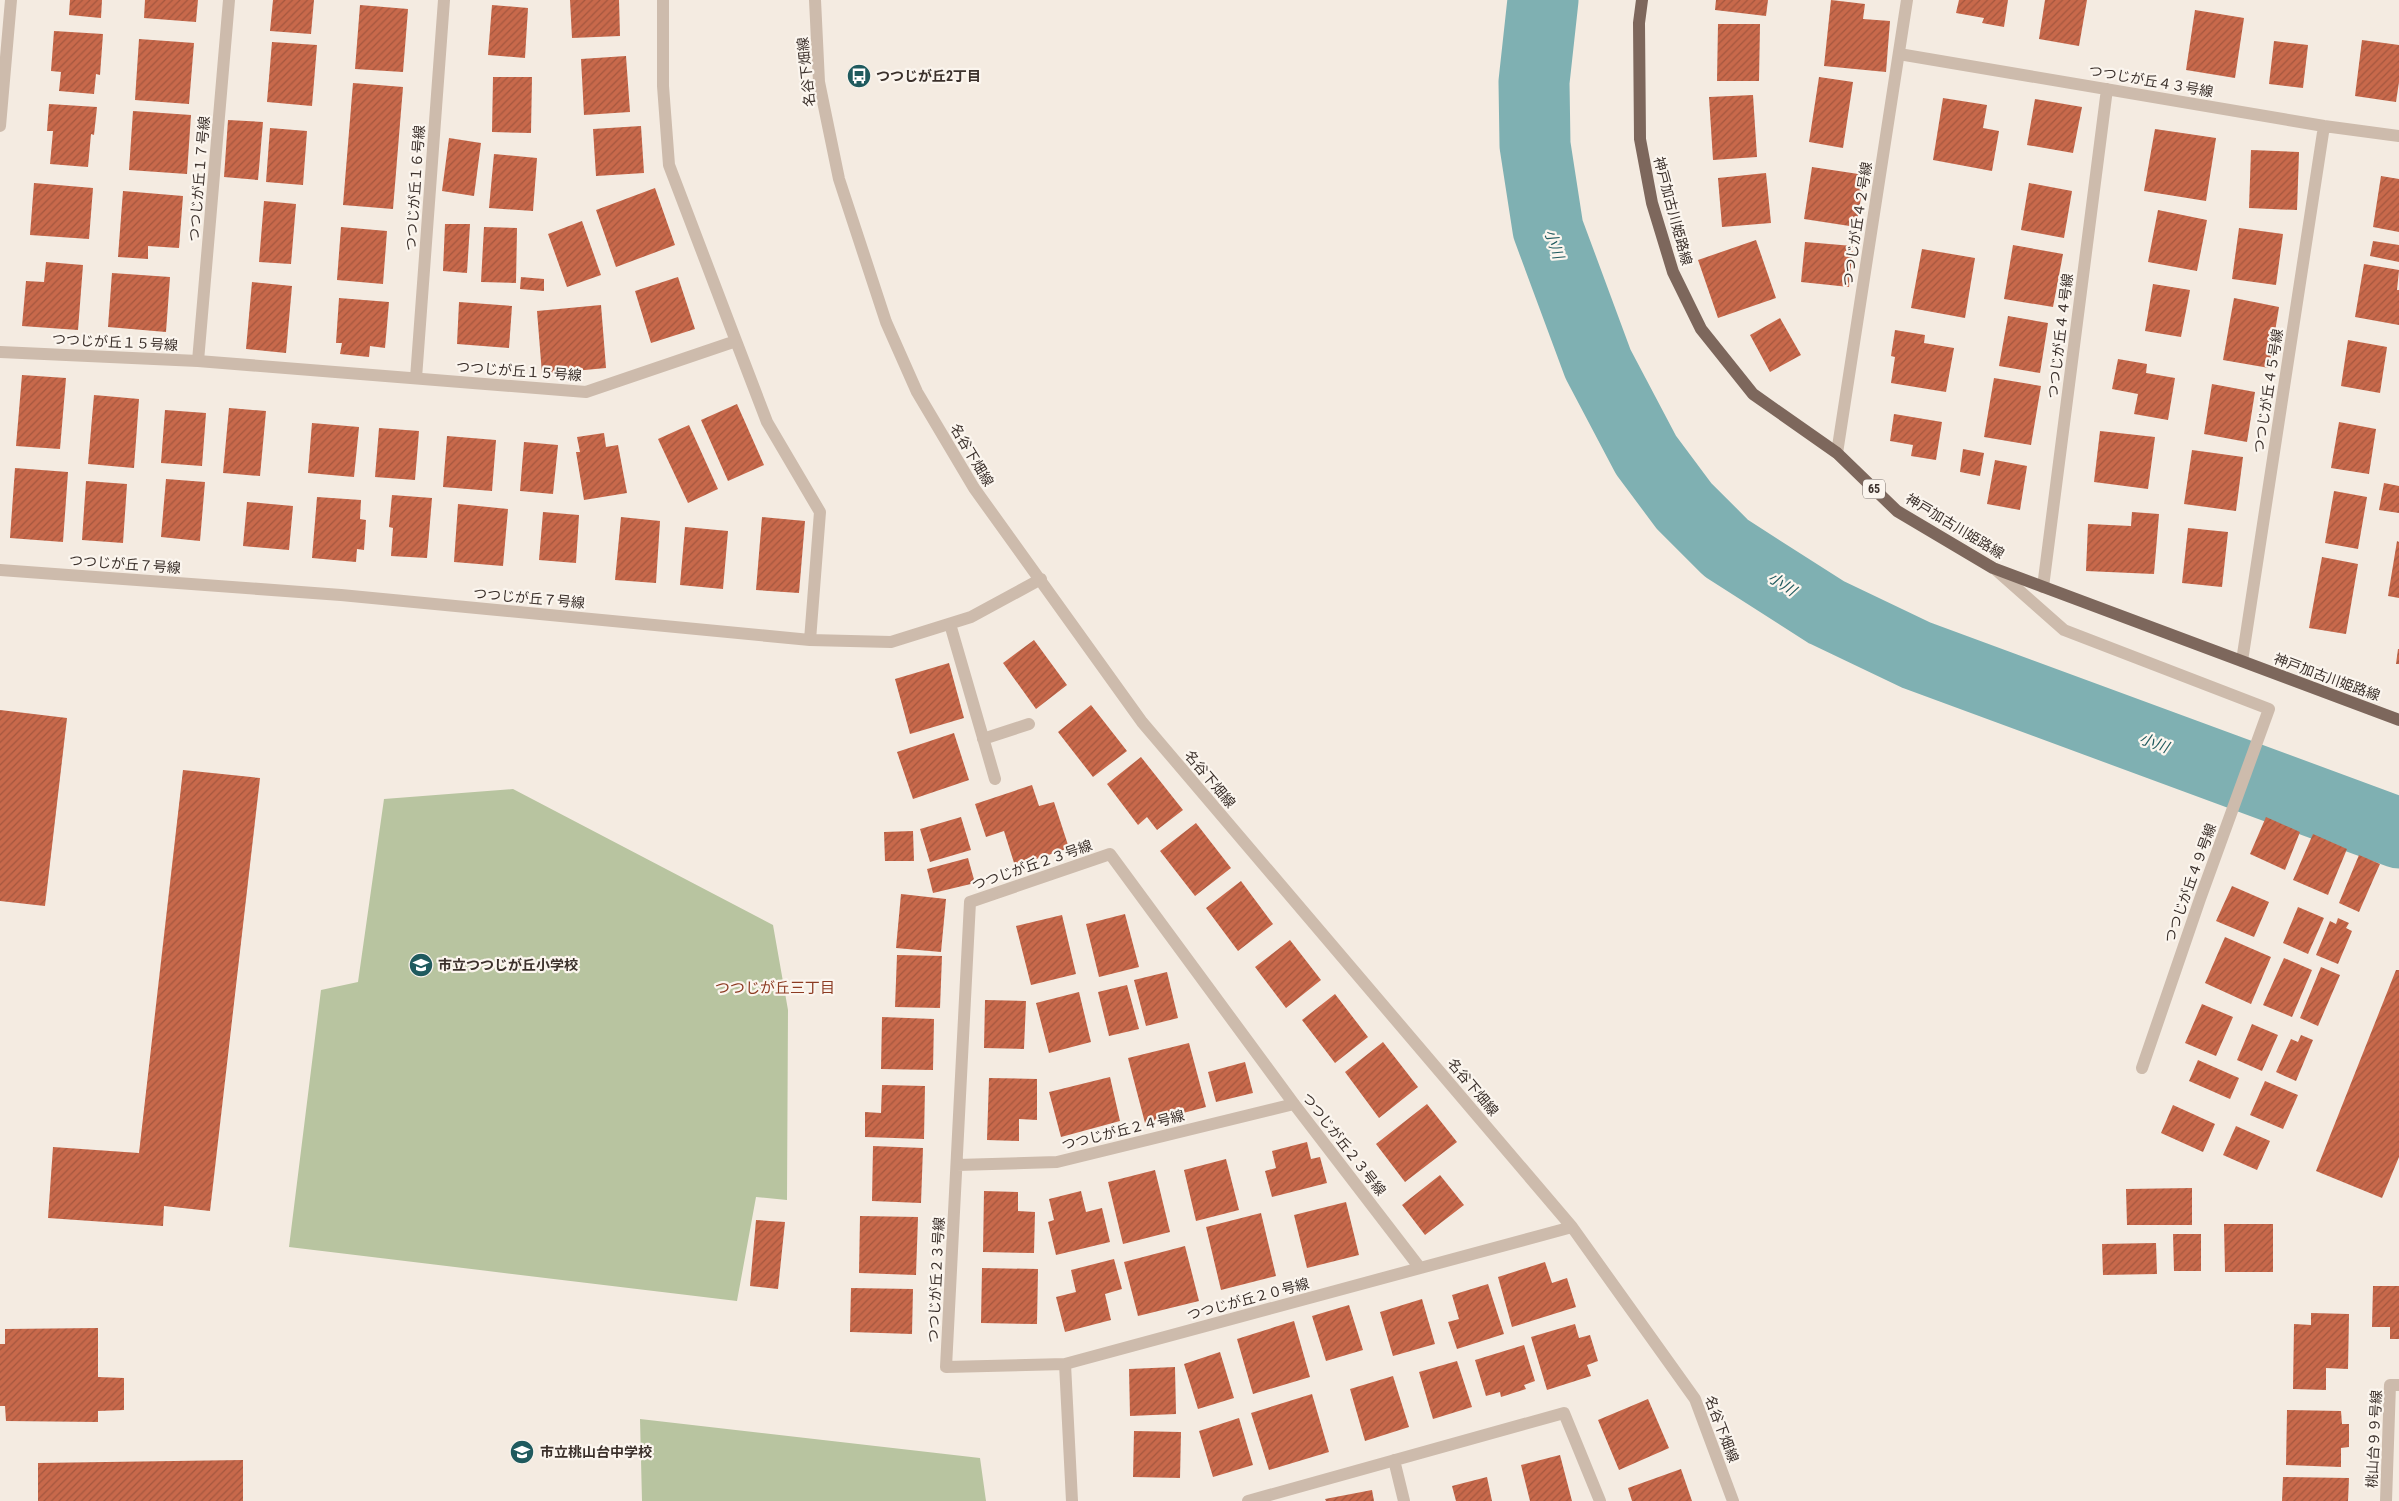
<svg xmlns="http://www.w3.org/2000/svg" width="2399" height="1501" font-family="'Roboto Condensed','Noto Sans JP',sans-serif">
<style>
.garden{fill:#b8c4a0}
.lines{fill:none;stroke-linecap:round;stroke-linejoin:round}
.river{stroke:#7fb0b2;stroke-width:71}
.building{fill:url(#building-hatch)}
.minor{stroke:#cdbbac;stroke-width:12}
.major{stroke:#7d675c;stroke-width:12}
.labels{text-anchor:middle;stroke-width:4.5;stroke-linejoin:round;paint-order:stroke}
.shield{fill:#fbf5ee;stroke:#756b66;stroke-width:1}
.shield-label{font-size:12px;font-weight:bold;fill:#3b302b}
.street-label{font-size:14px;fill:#3b302b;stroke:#fbf5ee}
.poi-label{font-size:14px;font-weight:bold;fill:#3b302b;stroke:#fbf5ee;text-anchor:start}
.water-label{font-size:15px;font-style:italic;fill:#1f5a5e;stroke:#fbf5ee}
.neighbourhood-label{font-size:15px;fill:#8c3b22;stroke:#fbf5ee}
</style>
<defs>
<pattern id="building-hatch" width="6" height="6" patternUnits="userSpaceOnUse" patternTransform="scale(1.25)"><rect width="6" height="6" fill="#c8694b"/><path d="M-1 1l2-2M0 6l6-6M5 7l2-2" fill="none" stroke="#a4573f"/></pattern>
</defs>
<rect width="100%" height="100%" fill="#f4ebe1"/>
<path class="garden" d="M513 789 773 925 788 1010 787 1200 756 1197 737 1301 289 1247 321 990 358 982 384 799Z
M640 1419 980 1458 986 1501H642Z"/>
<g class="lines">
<path class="river" d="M1543 0 1534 82 1535 145 1548 229 1598 364 1646 455 1684 506 1726 548 1826 612 1916 655 2399 833"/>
</g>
<path class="building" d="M70 0H102L101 18 69 15Z
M145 0H198L196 22 144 18Z
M273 0H314L311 34 270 31Z
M570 0H619L620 36 572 38Z
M1716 0H1768L1766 16 1715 10Z
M1831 0 1865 4 1863 19 1890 21 1886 72 1824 66Z
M1959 0H2008L2004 27 1982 23 1984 18 1956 13Z
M2045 0H2087L2079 46 2039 39Z
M360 5 408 9 403 72 355 69Z
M492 5 528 8 525 58 488 55Z
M2195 10 2244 18 2235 78 2186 70Z
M1718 24H1760L1759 81H1717Z
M54 31 103 34 100 75 96 74 94 94 59 91 61 72 51 71Z
M139 39 194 43 189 104 135 100Z
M2362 40 2399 45V82L2396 102 2355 96Z
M2274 41 2308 45 2303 88 2269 84Z
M272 42 317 45 312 106 267 102Z
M626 56 630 112 584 115 581 59Z
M493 77H532L531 133 492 132Z
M1819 77 1853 82 1843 148 1809 142Z
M353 83 403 87 393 209 343 205Z
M1753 95 1757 157 1713 160 1709 97Z
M1943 98 1987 105 1983 128 1999 131 1992 171 1933 160Z
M2035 99 2082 107 2073 153 2027 145Z
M49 104 97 107 94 135 91 134 88 167 50 164 53 131H47Z
M133 111 191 115 187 174 129 170Z
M228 120 263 122 258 180 224 177Z
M641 126 644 173 596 176 593 129Z
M270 128 307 131 303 185 266 182Z
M2155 129 2216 138 2206 201 2144 191Z
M449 138 481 143 474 196 442 191Z
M2251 150 2299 152 2297 210 2249 208Z
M494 154 537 158 533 211 489 208Z
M1812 167 1865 175 1856 227 1804 219Z
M1766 173 1771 223 1722 227 1718 178Z
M2381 176 2399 179V232L2373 227Z
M34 183 93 188 89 239 30 235Z
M2029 183 2072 191 2064 238 2021 230Z
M655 188 675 245 616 267 596 210Z
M123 191 183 196 179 248 148 246V259L118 257Z
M264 201 296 204 291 264 259 262Z
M2158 210 2207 220 2197 271 2148 262Z
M582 221 601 275 567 287 548 234Z
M445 224H470L467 273 443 271Z
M341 227 387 231 383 284 337 280Z
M484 227 517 228 516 283 481 282Z
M2239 228 2283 234 2276 285 2232 279Z
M1756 240 1776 298 1718 318 1698 260Z
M2373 241 2399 245V262L2370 256Z
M1805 242 1853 246 1849 287 1801 282Z
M2013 245 2063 254 2053 307 2004 299Z
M1922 249 1975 258 1965 318 1911 308Z
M46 262 83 265 78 330 22 326 26 281 44 282Z
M2364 264 2399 270 2397 290H2399V325L2355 317Z
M112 273 170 277 166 332 108 327Z
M521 277 544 279V291L520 289Z
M678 277 695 329 651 343 635 291Z
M252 282 292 286 286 353 246 349Z
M2153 284 2190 290 2181 337 2145 331Z
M339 298 389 302 385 348 370 346 369 357 340 354 342 343H336Z
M2234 298 2279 307 2269 368 2223 360Z
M459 302 512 306 509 348 457 344Z
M601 305 606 368 542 374 537 311Z
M2008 316 2048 323 2040 373 1999 366Z
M1780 318 1801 355 1770 372 1750 335Z
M1895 330 1925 335 1924 343 1954 348 1946 392 1891 383 1895 357 1891 356Z
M2348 340 2387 347 2380 393 2341 386Z
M2118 359 2147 364 2146 373 2175 378 2168 420 2134 414 2138 394 2112 389Z
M22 375 66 378 60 449 16 446Z
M1994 378 2041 386 2031 445 1984 437Z
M2212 384 2255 392 2247 442 2204 434Z
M94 395 139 399 134 468 88 464Z
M737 404 764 465 728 481 701 420Z
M229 408 266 411 260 476 223 473Z
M165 410 206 413 202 466 161 463Z
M1894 414 1942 422 1936 460 1911 456 1913 445 1890 441Z
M2339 422 2376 429 2369 474 2331 468Z
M312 423 359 427 354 477 308 473Z
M689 425 718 489 688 503 658 439Z
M379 428 419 431 415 480 375 477Z
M2100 431 2155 437 2148 489 2094 482Z
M604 433 606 447 618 445 627 493 584 500 576 452H580L577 437Z
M447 436 496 440 492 491 443 487Z
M524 442 558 445 553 494 520 491Z
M1963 449 1984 453 1980 476 1960 472Z
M2192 450 2243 457 2236 511 2184 504Z
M1995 460 2027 466 2020 510 1987 504Z
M15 468 68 472 63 542 10 538Z
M166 479 205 482 200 541 161 537Z
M86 481 127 484 123 543 82 540Z
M2384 483 2399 486V513L2379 510Z
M2334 491 2367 497 2358 549 2325 543Z
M392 495 432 498 427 558 391 556 393 528 389 527Z
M317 497 361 500 360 519 366 520 364 550 357 549 356 562 312 558Z
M247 502 293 506 289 550 243 546Z
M458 504 508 509 503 566 454 562Z
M543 512 579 515 576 563 539 560Z
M2132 512 2159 514 2154 574 2086 571 2088 524 2131 526Z
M621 517 660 521 656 583 615 580Z
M762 517 805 521 799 593 756 590Z
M685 527 728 531 723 589 680 585Z
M2188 528 2228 532 2222 587 2182 583Z
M2397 541 2399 542V598L2388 596Z
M2322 557 2358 564 2346 634 2309 628Z
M1034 640 1067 685 1036 709 1003 663Z
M2398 649H2399V664H2396Z
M949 663 964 718 910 734 895 679Z
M1091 705 1127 751 1093 777 1058 732Z
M0 710 67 718 45 906 0 901Z
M954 733 969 780 913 799 897 752Z
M1141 757 1183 810 1157 830 1147 817 1138 825 1107 784Z
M183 770 260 778 210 1211 164 1206 163 1226 48 1218 53 1147 139 1153Z
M1032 785 1039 806 1054 802 1069 848 1015 866 1004 831 986 837 975 804Z
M961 817 971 850 930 862 920 829Z
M2266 817 2300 832 2285 870 2250 854Z
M1196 823 1231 868 1195 896 1160 851Z
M913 831 914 861H885L884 832Z
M2313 834 2347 849 2328 895 2293 880Z
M2359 855 2380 864 2359 912 2339 903Z
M968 858 975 883 933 893 927 869Z
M1241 881 1273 924 1238 951 1206 908Z
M2232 886 2269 902 2254 937 2216 921Z
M901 894 946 899 941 952 896 948Z
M2298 907 2324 918 2308 954 2283 943Z
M1125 914 1139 967 1099 977 1086 924Z
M1062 915 1076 974 1031 985 1016 926Z
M2338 918 2349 923 2346 928 2352 931 2338 964 2316 955 2330 921 2336 924Z
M2225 937 2271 957 2251 1004 2205 983Z
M1290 940 1321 980 1286 1008 1255 967Z
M897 955 942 956 940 1008 895 1007Z
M2284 958 2312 970 2292 1017 2263 1005Z
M2321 967 2340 975 2318 1026 2300 1018Z
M2396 970H2399V1157L2382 1198 2316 1171Z
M1167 972 1178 1018 1146 1026 1134 980Z
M1127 985 1139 1029 1109 1036 1098 992Z
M1079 992 1091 1042 1049 1053 1036 1003Z
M1335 994 1368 1037 1335 1063 1302 1020Z
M985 1000 1026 1001 1024 1049 984 1048Z
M2202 1004 2233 1017 2216 1056 2185 1043Z
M882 1017 934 1019 933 1070 881 1069Z
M2252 1024 2278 1035 2262 1071 2237 1060Z
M2301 1035 2313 1040 2296 1081 2276 1072 2291 1039 2298 1042Z
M1383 1042 1418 1087 1379 1118 1345 1072Z
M1189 1043 1206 1107 1145 1123 1128 1058Z
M2198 1060 2239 1078 2230 1099 2189 1081Z
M1245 1062 1253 1093 1216 1102 1208 1072Z
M1110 1077 1120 1121 1061 1137 1049 1092Z
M989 1078 1037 1079V1120L1019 1119V1141L987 1140Z
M2265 1081 2298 1095 2283 1129 2250 1115Z
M882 1085 925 1086 924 1139 865 1137V1112L881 1113Z
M1427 1104 1457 1142 1405 1182 1376 1144Z
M2173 1105 2215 1124 2203 1152 2161 1133Z
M2236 1126 2270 1141 2257 1170 2223 1155Z
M1307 1142 1311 1159 1320 1157 1327 1183 1272 1197 1265 1171 1276 1168 1272 1151Z
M873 1146 923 1148 921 1203 872 1201Z
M1226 1159 1239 1210 1196 1221 1184 1170Z
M1155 1170 1170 1232 1123 1244 1108 1182Z
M1440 1175 1464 1205 1425 1235 1402 1205Z
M2192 1188V1225H2127L2126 1189Z
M984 1191 1018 1192V1211L1035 1212 1034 1253 983 1252Z
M1081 1191 1086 1212 1102 1208 1110 1242 1056 1255 1048 1222 1054 1220 1049 1199Z
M1346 1202 1359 1255 1307 1268 1294 1215Z
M1261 1213 1276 1276 1221 1290 1206 1227Z
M860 1216 918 1217 916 1275 859 1273Z
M756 1220 785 1222 778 1289 750 1286Z
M2224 1224H2273V1272H2225Z
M2173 1234H2201V1271H2174Z
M2156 1243 2157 1274 2103 1275 2102 1244Z
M1185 1246 1199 1301 1138 1316 1124 1262Z
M1114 1259 1122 1289 1105 1294 1111 1320 1065 1332 1056 1297 1076 1292 1071 1270Z
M1545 1262 1552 1283 1567 1278 1576 1307 1512 1327 1498 1277Z
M982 1268 1038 1269 1037 1324 981 1323Z
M1488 1284 1504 1334 1457 1349 1448 1322 1459 1319 1452 1295Z
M2373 1286H2399V1339H2390V1327H2372Z
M851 1288 913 1289 912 1334 850 1332Z
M1422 1299 1435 1344 1393 1356 1380 1312Z
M1349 1305 1363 1350 1326 1361 1312 1316Z
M2311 1313 2349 1314 2348 1369 2326 1368V1390L2293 1389 2294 1324 2311 1325Z
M1294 1321 1310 1377 1253 1394 1237 1339Z
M1575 1324 1579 1338 1590 1335 1598 1361 1587 1365 1591 1376 1547 1390 1531 1337Z
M98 1328V1377L124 1378V1410L98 1411V1422L6 1421 5 1406H0V1344H5V1329Z
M1524 1345 1535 1381 1524 1385 1526 1389 1501 1397 1500 1392 1486 1396 1475 1360Z
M1220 1352 1234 1398 1198 1409 1184 1364Z
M1457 1361 1472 1407 1433 1419 1419 1372Z
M1175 1367 1176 1414 1130 1416 1129 1369Z
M1393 1376 1409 1427 1365 1441 1350 1389Z
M1312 1394 1329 1452 1269 1470 1251 1413Z
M1648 1399 1669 1448 1619 1470 1598 1420Z
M2287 1410 2341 1411 2342 1424H2349V1447L2341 1448V1467L2286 1465Z
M1239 1418 1253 1465 1213 1477 1199 1431Z
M1134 1431 1181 1432 1180 1478 1133 1477Z
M1560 1455 1572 1501H1530L1521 1465Z
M243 1460V1501H38V1463Z
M1681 1469 1692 1501H1632L1628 1488Z
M1487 1477 1492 1501H1456L1452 1486Z
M2283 1477 2349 1478 2348 1501H2282Z
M1372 1490 1374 1501H1326L1325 1499Z"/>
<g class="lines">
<path class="minor" d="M815 0 819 82 839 179 886 322 917 392 974 488 1142 722 1572 1227 1695 1399 1733 1501
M1899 54 2324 126 2399 136
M0 126 11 0
M736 341 767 422 820 512 810 640
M0 352 198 361 586 392 736 341 669 165 663 86V0
M198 361 229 0
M416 378 444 0
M1837 453 1907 0
M1995 569 2064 630 2269 709 2200 899 2142 1068
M0 570 341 595 810 640 891 642 971 617 1041 579
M2043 587 2107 89
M950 624 995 779
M2242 661 2324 126
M983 739 1029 724
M957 1165 1057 1162 1294 1104
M1065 1364 946 1367 970 902 1110 854 1294 1104 1420 1268
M1394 1460 1404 1501
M1072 1501 1065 1364 1572 1227
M1248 1501 1564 1413 1600 1501
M2386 1501 2390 1385H2399"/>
<path class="major" d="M1642 0 1639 23 1640 139 1652 203 1673 272 1701 329 1753 394 1837 453 1897 511 1993 568 2399 720"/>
</g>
<defs>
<g id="bus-disc" transform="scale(1.25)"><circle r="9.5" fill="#1f5a5e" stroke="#fbf5ee"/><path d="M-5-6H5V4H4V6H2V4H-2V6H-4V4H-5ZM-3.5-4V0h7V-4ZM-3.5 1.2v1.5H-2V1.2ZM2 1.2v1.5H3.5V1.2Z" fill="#fff"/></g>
<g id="school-disc" transform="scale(1.25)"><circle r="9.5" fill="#1f5a5e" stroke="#fbf5ee"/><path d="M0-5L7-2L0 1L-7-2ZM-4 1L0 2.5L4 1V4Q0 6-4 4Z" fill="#fff"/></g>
</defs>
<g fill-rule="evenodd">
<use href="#bus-disc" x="859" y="76"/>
<use href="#school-disc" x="421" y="965"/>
<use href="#school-disc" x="522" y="1452"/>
</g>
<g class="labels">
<rect class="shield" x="1863" y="479.5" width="22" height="19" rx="4"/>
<g class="shield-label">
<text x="1874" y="493">65</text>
</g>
<g class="street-label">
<text transform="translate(806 72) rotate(-96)" y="5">名谷下畑線</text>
<text transform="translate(2151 81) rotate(10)" y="5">つつじが丘４３号線</text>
<text transform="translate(199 179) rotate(-85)" y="5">つつじが丘１７号線</text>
<text transform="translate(415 188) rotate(-86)" y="5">つつじが丘１６号線</text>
<text transform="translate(1673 211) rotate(75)" y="5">神戸加古川姫路線</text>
<text transform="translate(1857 224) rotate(-81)" y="5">つつじが丘４２号線</text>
<text transform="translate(2060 336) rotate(-83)" y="5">つつじが丘４４号線</text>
<text transform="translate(115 342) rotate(3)" y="5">つつじが丘１５号線</text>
<text transform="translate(519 371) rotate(4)" y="5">つつじが丘１５号線</text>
<text transform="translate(2268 391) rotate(-81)" y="5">つつじが丘４５号線</text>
<text transform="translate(972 455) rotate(59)" y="5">名谷下畑線</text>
<text transform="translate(1955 526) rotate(31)" y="5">神戸加古川姫路線</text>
<text transform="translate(125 564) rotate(4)" y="5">つつじが丘７号線</text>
<text transform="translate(529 598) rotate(5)" y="5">つつじが丘７号線</text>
<text transform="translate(2327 677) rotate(20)" y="5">神戸加古川姫路線</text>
<text transform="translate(1210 779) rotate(50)" y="5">名谷下畑線</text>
<text transform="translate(1032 865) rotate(-19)" y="5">つつじが丘２３号線</text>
<text transform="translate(2190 883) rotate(-70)" y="5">つつじが丘４９号線</text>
<text transform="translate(1473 1087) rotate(50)" y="5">名谷下畑線</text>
<text transform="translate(1123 1130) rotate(-14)" y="5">つつじが丘２４号線</text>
<text transform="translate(1344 1144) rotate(52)" y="5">つつじが丘２３号線</text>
<text transform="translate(936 1280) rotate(-87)" y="5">つつじが丘２３号線</text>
<text transform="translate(1248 1299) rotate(-15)" y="5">つつじが丘２０号線</text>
<text transform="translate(1722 1429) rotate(69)" y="5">名谷下畑線</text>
<text transform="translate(2374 1439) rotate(-87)" y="5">桃山台９９号線</text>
</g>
<g class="poi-label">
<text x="876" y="81">つつじが丘2丁目</text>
<text x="438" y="970">市立つつじが丘小学校</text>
<text x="540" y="1457">市立桃山台中学校</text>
</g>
<g class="water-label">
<text transform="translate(1554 244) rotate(71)" y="5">小川</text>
<text transform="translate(1782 584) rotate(33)" y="5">小川</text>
<text transform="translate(2154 743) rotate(20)" y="5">小川</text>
</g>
<g class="neighbourhood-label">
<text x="775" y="993">つつじが丘三丁目</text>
</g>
</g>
</svg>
